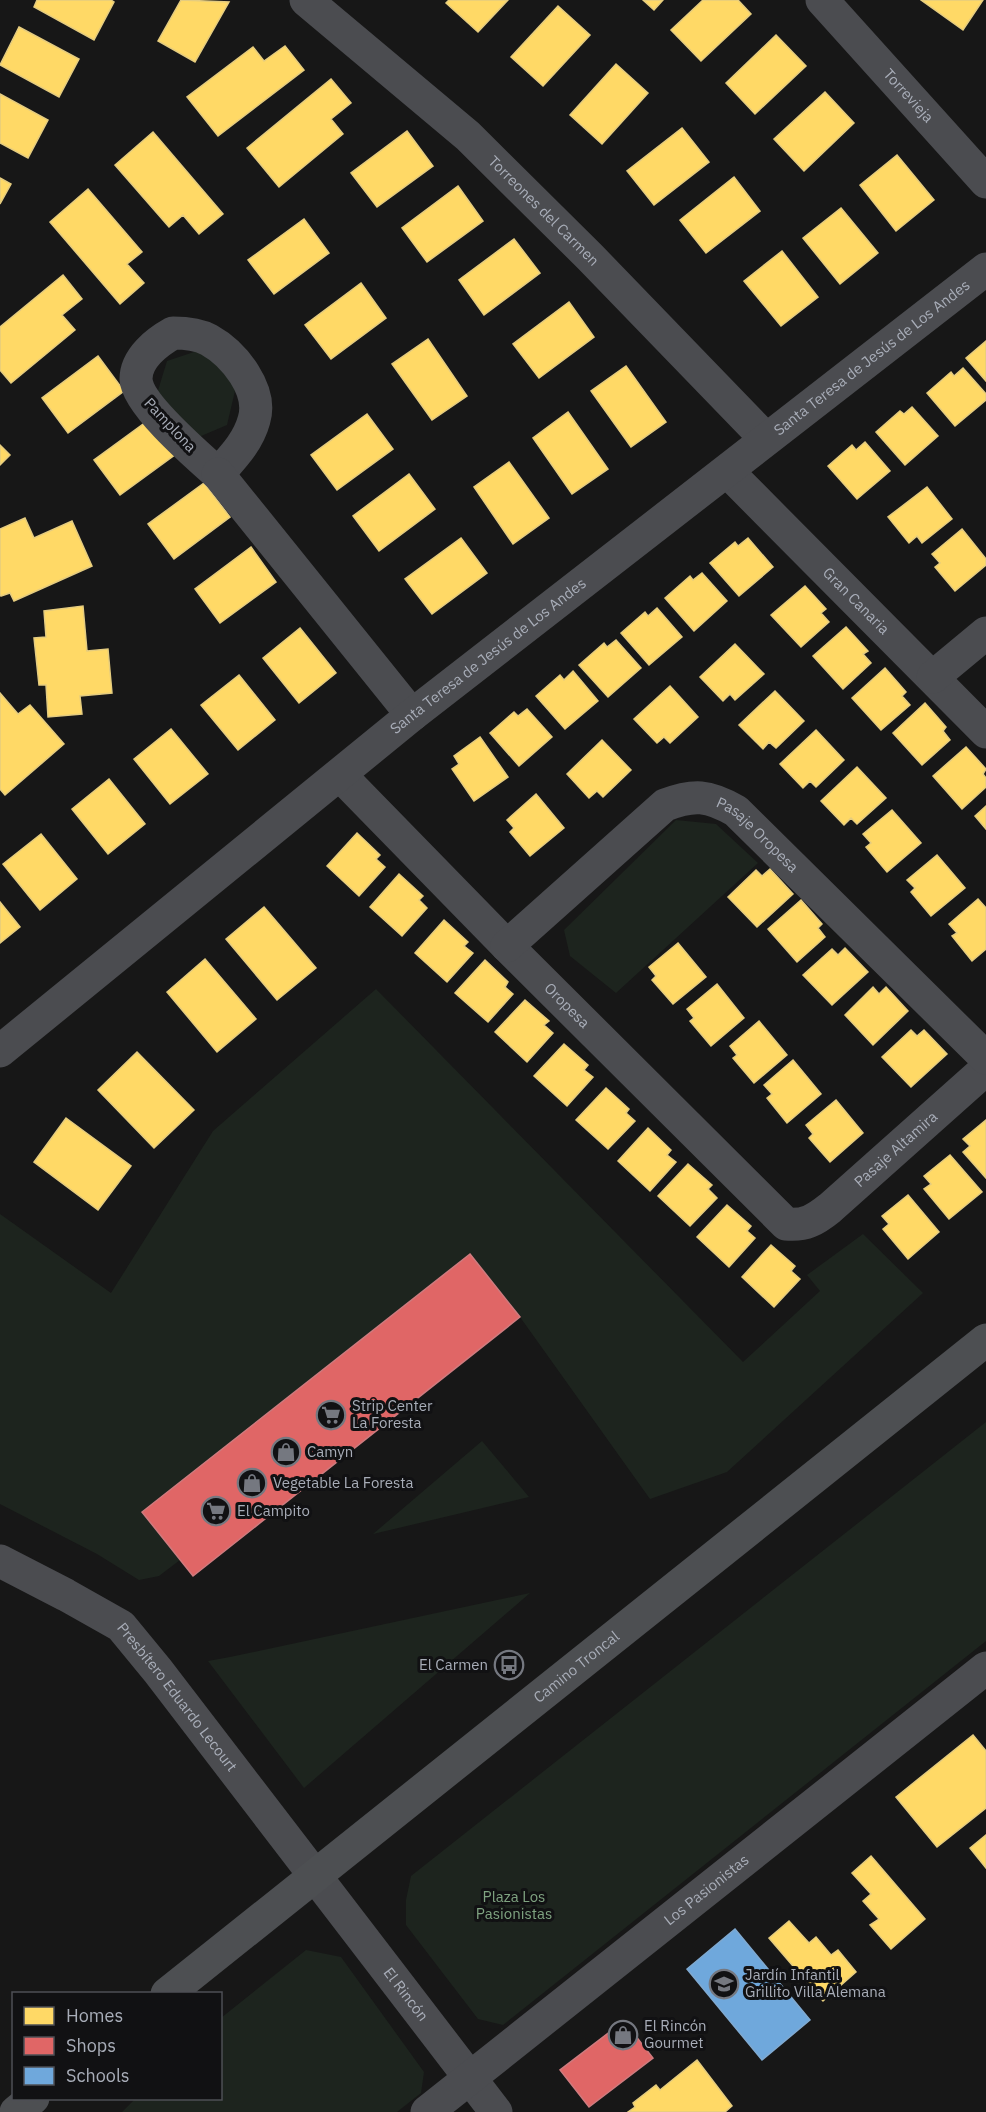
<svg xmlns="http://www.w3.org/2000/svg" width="986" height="2112" font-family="'IBM Plex Sans',sans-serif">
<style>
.green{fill:#1d241e}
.homes{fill:#ffd966;stroke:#e5cc7f;stroke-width:1.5}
.shops{fill:#e06666;stroke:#cf7b7f;stroke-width:1.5}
.schools{fill:#6fa8dc;stroke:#80aad1;stroke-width:1.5}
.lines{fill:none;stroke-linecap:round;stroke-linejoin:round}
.minor{stroke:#4b4c50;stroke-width:33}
.primary{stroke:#4d4f52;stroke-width:33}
.labels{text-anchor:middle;stroke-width:6;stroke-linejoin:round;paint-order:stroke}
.street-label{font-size:15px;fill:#a8adb8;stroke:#111113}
.poi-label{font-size:15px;fill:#a8adb8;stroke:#111113;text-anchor:start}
.park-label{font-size:15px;fill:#7fa381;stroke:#111113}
</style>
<rect width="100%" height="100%" fill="#171717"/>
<path class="green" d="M203 349 238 378 227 425 194 439 156 397 167 361Z
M676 820 716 824 758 863 616 993 570 956 564 930Z
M376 989 743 1362 820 1291 807 1275 863 1234 923 1293 727 1472 650 1499 520 1317 469 1254 143 1512 180 1560 159 1576 139 1580 97 1554 0 1504V1214L111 1293 213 1131Z
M986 1422V1641L503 2025 478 2019 406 1925V1900L411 1876Z
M482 1441 529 1497 373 1534Z
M530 1593 304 1788 208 1661 230 1657Z
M306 1950 341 1957 424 2072 421 2093 397 2112H122L135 2099 220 2098 221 2018Z"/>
<path class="homes" d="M37 0H111L114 2 94 40 34 7Z
M181 0 229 2 195 62 158 41Z
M449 0H508L478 32 446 3Z
M643 0H663L654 10Z
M703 0H738L751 14 701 61 671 30Z
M921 0H983L963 30Z
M558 6 590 35 543 86 511 57Z
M19 27 79 59 59 97 0 65Z
M776 35 806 66 755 114 726 83Z
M285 46 304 70 218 136 187 97 253 47 264 61Z
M616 64 648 93 602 144 570 115Z
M331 79 351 103 331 119 343 134 279 187 247 148Z
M825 92 854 123 804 171 774 139Z
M0 94 48 120 28 158 0 143Z
M682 128 709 162 654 205 627 171Z
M407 131 433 166 377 207 351 173Z
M153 132 223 214 199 234 183 215 169 227 115 165Z
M897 155 934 200 896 231 860 185Z
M734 177 760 211 706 253 680 220Z
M0 178 11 184 0 204Z
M458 186 483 221 427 262 402 228Z
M88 189 142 252 127 264 144 283 120 304 50 222Z
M841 208 878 253 840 284 803 238Z
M304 219 329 253 274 294 248 260Z
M514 239 540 273 484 315 459 280Z
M782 251 818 297 781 326 744 281Z
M63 275 82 299 62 315 75 330 11 383 0 370V327Z
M361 283 386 318 331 359 305 325Z
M569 302 594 337 539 378 513 344Z
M428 339 467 396 432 420 392 364Z
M986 341V381L966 358Z
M98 356 124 391 68 433 42 398Z
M626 366 666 422 631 447 591 391Z
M963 368 986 394V400L955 426 927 393 951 372 954 376Z
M912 407 938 436 905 465 876 432 900 411 904 414Z
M568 412 608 469 572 494 533 438Z
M367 414 393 449 337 490 311 455Z
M150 419 176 454 120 495 94 460Z
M865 442 890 471 857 499 828 466 852 445 856 450Z
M0 445 10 455 0 465Z
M509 462 549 518 513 544 474 487Z
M409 474 435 509 379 551 353 516Z
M204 483 230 517 174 559 148 524Z
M927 487 952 519 922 543 917 536 909 543 888 517Z
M25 518 34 538 72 521 92 566 14 601 10 593 1 596 0 594V529Z
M962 529 986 559V565L955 591 935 567 940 563 932 554Z
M461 538 487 573 432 614 405 579Z
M748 538 773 567 739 596 710 563 735 542 738 546Z
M251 547 276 582 220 623 195 589Z
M702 573 727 601 694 631 665 598 690 576 693 580Z
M805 586 826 609 821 613 829 622 801 647 771 615Z
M83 606 87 651 108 649 112 693 80 696 82 714 48 717 46 685H39L34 638 46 637 44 611Z
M657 608 682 637 649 665 621 633 645 612 648 616Z
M846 627 868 651 863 654 871 663 843 689 813 656Z
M300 628 336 673 299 703 263 658Z
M616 640 641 668 608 697 579 665 604 643 607 647Z
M735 644 764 674 735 700 730 694 723 701 700 677Z
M885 668 906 692 902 696 910 705 881 730 852 698Z
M573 671 598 701 565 729 536 696 560 675 564 680Z
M239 675 275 720 238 750 201 705Z
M670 686 698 717 670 743 664 737 657 743 634 719Z
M775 691 804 721 776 748 769 742 763 749 739 725Z
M0 693 18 714 30 705 64 744 5 795 0 789Z
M925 703 946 727 943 731 950 740 922 765 893 733Z
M527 709 552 737 519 766 490 733 514 712 518 716Z
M171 729 208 774 170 804 134 759Z
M816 730 844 760 816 787 810 781 803 788 780 764Z
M480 737 508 777 474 801 452 769 459 764 454 756Z
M602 740 631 770 603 797 597 791 589 798 567 774Z
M966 747 986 769 983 774 986 778V787L962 809 933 776Z
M857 767 886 798 857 824 851 818 844 825 821 801Z
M109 779 145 824 108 854 72 809Z
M536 794 564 828 530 856 510 832 514 828 507 820Z
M986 806V829L975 816Z
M892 810 921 843 887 872 866 847 871 843 863 834Z
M357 833 380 855 376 859 385 867 359 896 327 866Z
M41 834 77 879 40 910 3 864Z
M937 855 965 888 931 916 911 892 915 888 907 880Z
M770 869 793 894 757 927 728 897 756 870 762 876Z
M399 874 423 896 419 900 427 908 402 936 370 907Z
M978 899 986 908V949L972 961 952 936 957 933 949 924Z
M801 900 822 924 818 928 825 937 797 962 768 929Z
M0 902 20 927 0 943Z
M264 907 316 968 277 1000 226 939Z
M444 920 468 942 464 946 473 953 447 982 415 953Z
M678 943 706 977 673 1004 652 980 656 976 649 967Z
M845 948 868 972 832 1005 803 975 832 949 838 955Z
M205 959 256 1019 217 1052 167 992Z
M485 960 508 982 505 987 513 994 488 1022 455 993Z
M717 984 744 1018 711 1046 690 1021 694 1018 687 1009Z
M873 987 879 994 886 987 908 1011 873 1045 845 1015Z
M525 1000 549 1021 544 1025 553 1033 527 1062 495 1032Z
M759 1021 787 1055 754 1083 733 1058 737 1055 730 1046Z
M911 1030 917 1036 924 1030 947 1054 911 1087 882 1057Z
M564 1044 588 1065 584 1070 593 1077 567 1106 534 1076Z
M137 1052 194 1110 154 1148 98 1090Z
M793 1060 821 1094 787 1123 767 1098 772 1094 764 1085Z
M606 1088 629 1109 626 1113 635 1121 608 1149 576 1120Z
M836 1100 863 1133 830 1162 809 1138 813 1134 806 1125Z
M66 1118 131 1166 98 1210 34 1162Z
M986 1120V1178L963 1152 970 1146 963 1139Z
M648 1128 671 1150 667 1155 676 1162 650 1191 618 1161Z
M950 1155 982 1192 949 1219 924 1189 931 1184 924 1176Z
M688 1164 712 1185 708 1189 717 1198 690 1226 658 1196Z
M908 1195 939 1232 908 1259 883 1229 889 1224 882 1216Z
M727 1205 751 1226 747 1231 755 1238 729 1267 697 1237Z
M771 1245 795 1266 791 1271 800 1279 774 1307 742 1277Z
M973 1735 986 1751V1808L937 1847 896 1797Z
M986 1835V1868L970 1848Z
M871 1856 925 1919 891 1949 870 1925 879 1919 863 1901 871 1894 852 1873Z
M789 1921 809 1943 816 1937 831 1955 838 1950 856 1972 823 2001 769 1938Z
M697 2060 732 2106 725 2112H628L635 2107 633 2103 656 2085 660 2090Z"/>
<path class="shops" d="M470 1254 520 1317 193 1576 142 1512Z
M624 2021 653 2058 589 2107 560 2070Z"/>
<path class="schools" d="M735 1929 810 2020 762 2060 687 1969Z"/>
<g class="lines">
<g class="minor">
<path id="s1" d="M306 0 468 136 590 257 766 439"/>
<path id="s2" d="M822 0 986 182"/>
<path d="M173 333C185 333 198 334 209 340 234 354 263 390 254 420 248 442 233 457 218 474 199 457 137 404 136 379 136 358 157 342 173 333Z"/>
<path id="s3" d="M727 471 986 732"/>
<path d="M218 474 412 715"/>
<path d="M933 677 986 633"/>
<path id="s4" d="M341 776 507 946 786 1224C805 1226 815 1220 830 1208L986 1069"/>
<path id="s5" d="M507 946 665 805C694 794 708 795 736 811L986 1058"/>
<path id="s6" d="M0 1051 412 715 986 269"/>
<path id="s7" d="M0 1561 66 1595 121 1626 158 1671 496 2112"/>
<path id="s8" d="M427 2112 986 1668"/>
</g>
<g class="primary">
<path id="s9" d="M167 1994 986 1340"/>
<path d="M16 2112 33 2098"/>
</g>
</g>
<defs>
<g id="supermarket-ring" transform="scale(1.5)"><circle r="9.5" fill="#111113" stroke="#757880" stroke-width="1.5"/><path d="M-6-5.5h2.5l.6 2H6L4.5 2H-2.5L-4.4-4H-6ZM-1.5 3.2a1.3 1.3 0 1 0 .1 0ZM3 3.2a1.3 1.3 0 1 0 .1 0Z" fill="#757880"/></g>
<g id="shop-ring" transform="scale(1.5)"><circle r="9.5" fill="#111113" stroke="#757880" stroke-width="1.5"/><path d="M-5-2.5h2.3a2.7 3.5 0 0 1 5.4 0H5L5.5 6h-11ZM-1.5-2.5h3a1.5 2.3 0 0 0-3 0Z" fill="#757880"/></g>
<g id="bus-ring" transform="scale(1.5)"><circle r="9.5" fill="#111113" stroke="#757880" stroke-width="1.5"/><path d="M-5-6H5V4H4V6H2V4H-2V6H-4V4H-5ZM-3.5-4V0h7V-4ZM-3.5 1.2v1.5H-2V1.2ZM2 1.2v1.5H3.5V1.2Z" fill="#757880"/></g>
<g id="school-ring" transform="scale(1.5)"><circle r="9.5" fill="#111113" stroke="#757880" stroke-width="1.5"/><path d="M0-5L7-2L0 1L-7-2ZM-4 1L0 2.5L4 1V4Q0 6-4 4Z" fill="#757880"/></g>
</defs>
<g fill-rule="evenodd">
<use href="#supermarket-ring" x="331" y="1415"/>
<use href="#shop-ring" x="286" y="1452"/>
<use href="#shop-ring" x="252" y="1483"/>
<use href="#supermarket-ring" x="216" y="1511"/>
<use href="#bus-ring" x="509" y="1665"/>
<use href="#school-ring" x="724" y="1984"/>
<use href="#shop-ring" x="623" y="2035"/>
</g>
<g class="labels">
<g class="street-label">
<text dy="5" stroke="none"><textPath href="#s2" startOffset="129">Torrevieja</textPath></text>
<text dy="5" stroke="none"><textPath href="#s1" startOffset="318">Torreones del Carmen</textPath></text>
<text dy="5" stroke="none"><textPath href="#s6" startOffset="1114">Santa Teresa de Jesús de Los Andes</textPath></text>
<text transform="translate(170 425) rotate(47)" y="5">Pamplona</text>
<text dy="5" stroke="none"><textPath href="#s3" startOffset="183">Gran Canaria</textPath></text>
<text dy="5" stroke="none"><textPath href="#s6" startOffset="628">Santa Teresa de Jesús de Los Andes</textPath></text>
<text dy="5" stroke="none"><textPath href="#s5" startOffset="318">Pasaje Oropesa</textPath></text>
<text dy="5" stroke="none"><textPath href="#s4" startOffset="322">Oropesa</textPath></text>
<text dy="5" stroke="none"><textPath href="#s4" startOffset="768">Pasaje Altamira</textPath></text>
<text dy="5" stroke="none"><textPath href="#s9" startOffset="524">Camino Troncal</textPath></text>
<text dy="5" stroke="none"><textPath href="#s7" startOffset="228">Presbítero Eduardo Lecourt</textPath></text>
<text dy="5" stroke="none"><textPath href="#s8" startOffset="357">Los Pasionistas</textPath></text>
<text dy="5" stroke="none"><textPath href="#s7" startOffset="603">El Rincón</textPath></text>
</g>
<g class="poi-label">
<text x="352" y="1411">Strip Center<tspan x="352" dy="17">La Foresta</tspan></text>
<text x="307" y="1457">Camyn</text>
<text x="273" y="1488">Vegetable La Foresta</text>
<text x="237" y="1516">El Campito</text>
<text x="488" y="1670" text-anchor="end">El Carmen</text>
<text x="745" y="1980">Jardín Infantil<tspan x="745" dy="17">Grillito Villa Alemana</tspan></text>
<text x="644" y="2031">El Rincón<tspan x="644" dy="17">Gourmet</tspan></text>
</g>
<g class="park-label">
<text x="514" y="1902">Plaza Los<tspan x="514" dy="17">Pasionistas</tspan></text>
</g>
</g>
<rect x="12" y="1992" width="210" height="108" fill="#111113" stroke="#4d4f55" stroke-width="1.5"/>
<rect x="24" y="2007" width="30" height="18" fill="#ffd966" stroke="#4d4f55" stroke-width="1.5"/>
<text x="66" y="2022" font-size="18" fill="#a8adb8">Homes</text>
<rect x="24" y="2037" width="30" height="18" fill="#e06666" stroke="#4d4f55" stroke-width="1.5"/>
<text x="66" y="2052" font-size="18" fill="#a8adb8">Shops</text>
<rect x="24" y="2067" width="30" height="18" fill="#6fa8dc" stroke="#4d4f55" stroke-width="1.5"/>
<text x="66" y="2082" font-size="18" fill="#a8adb8">Schools</text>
</svg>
